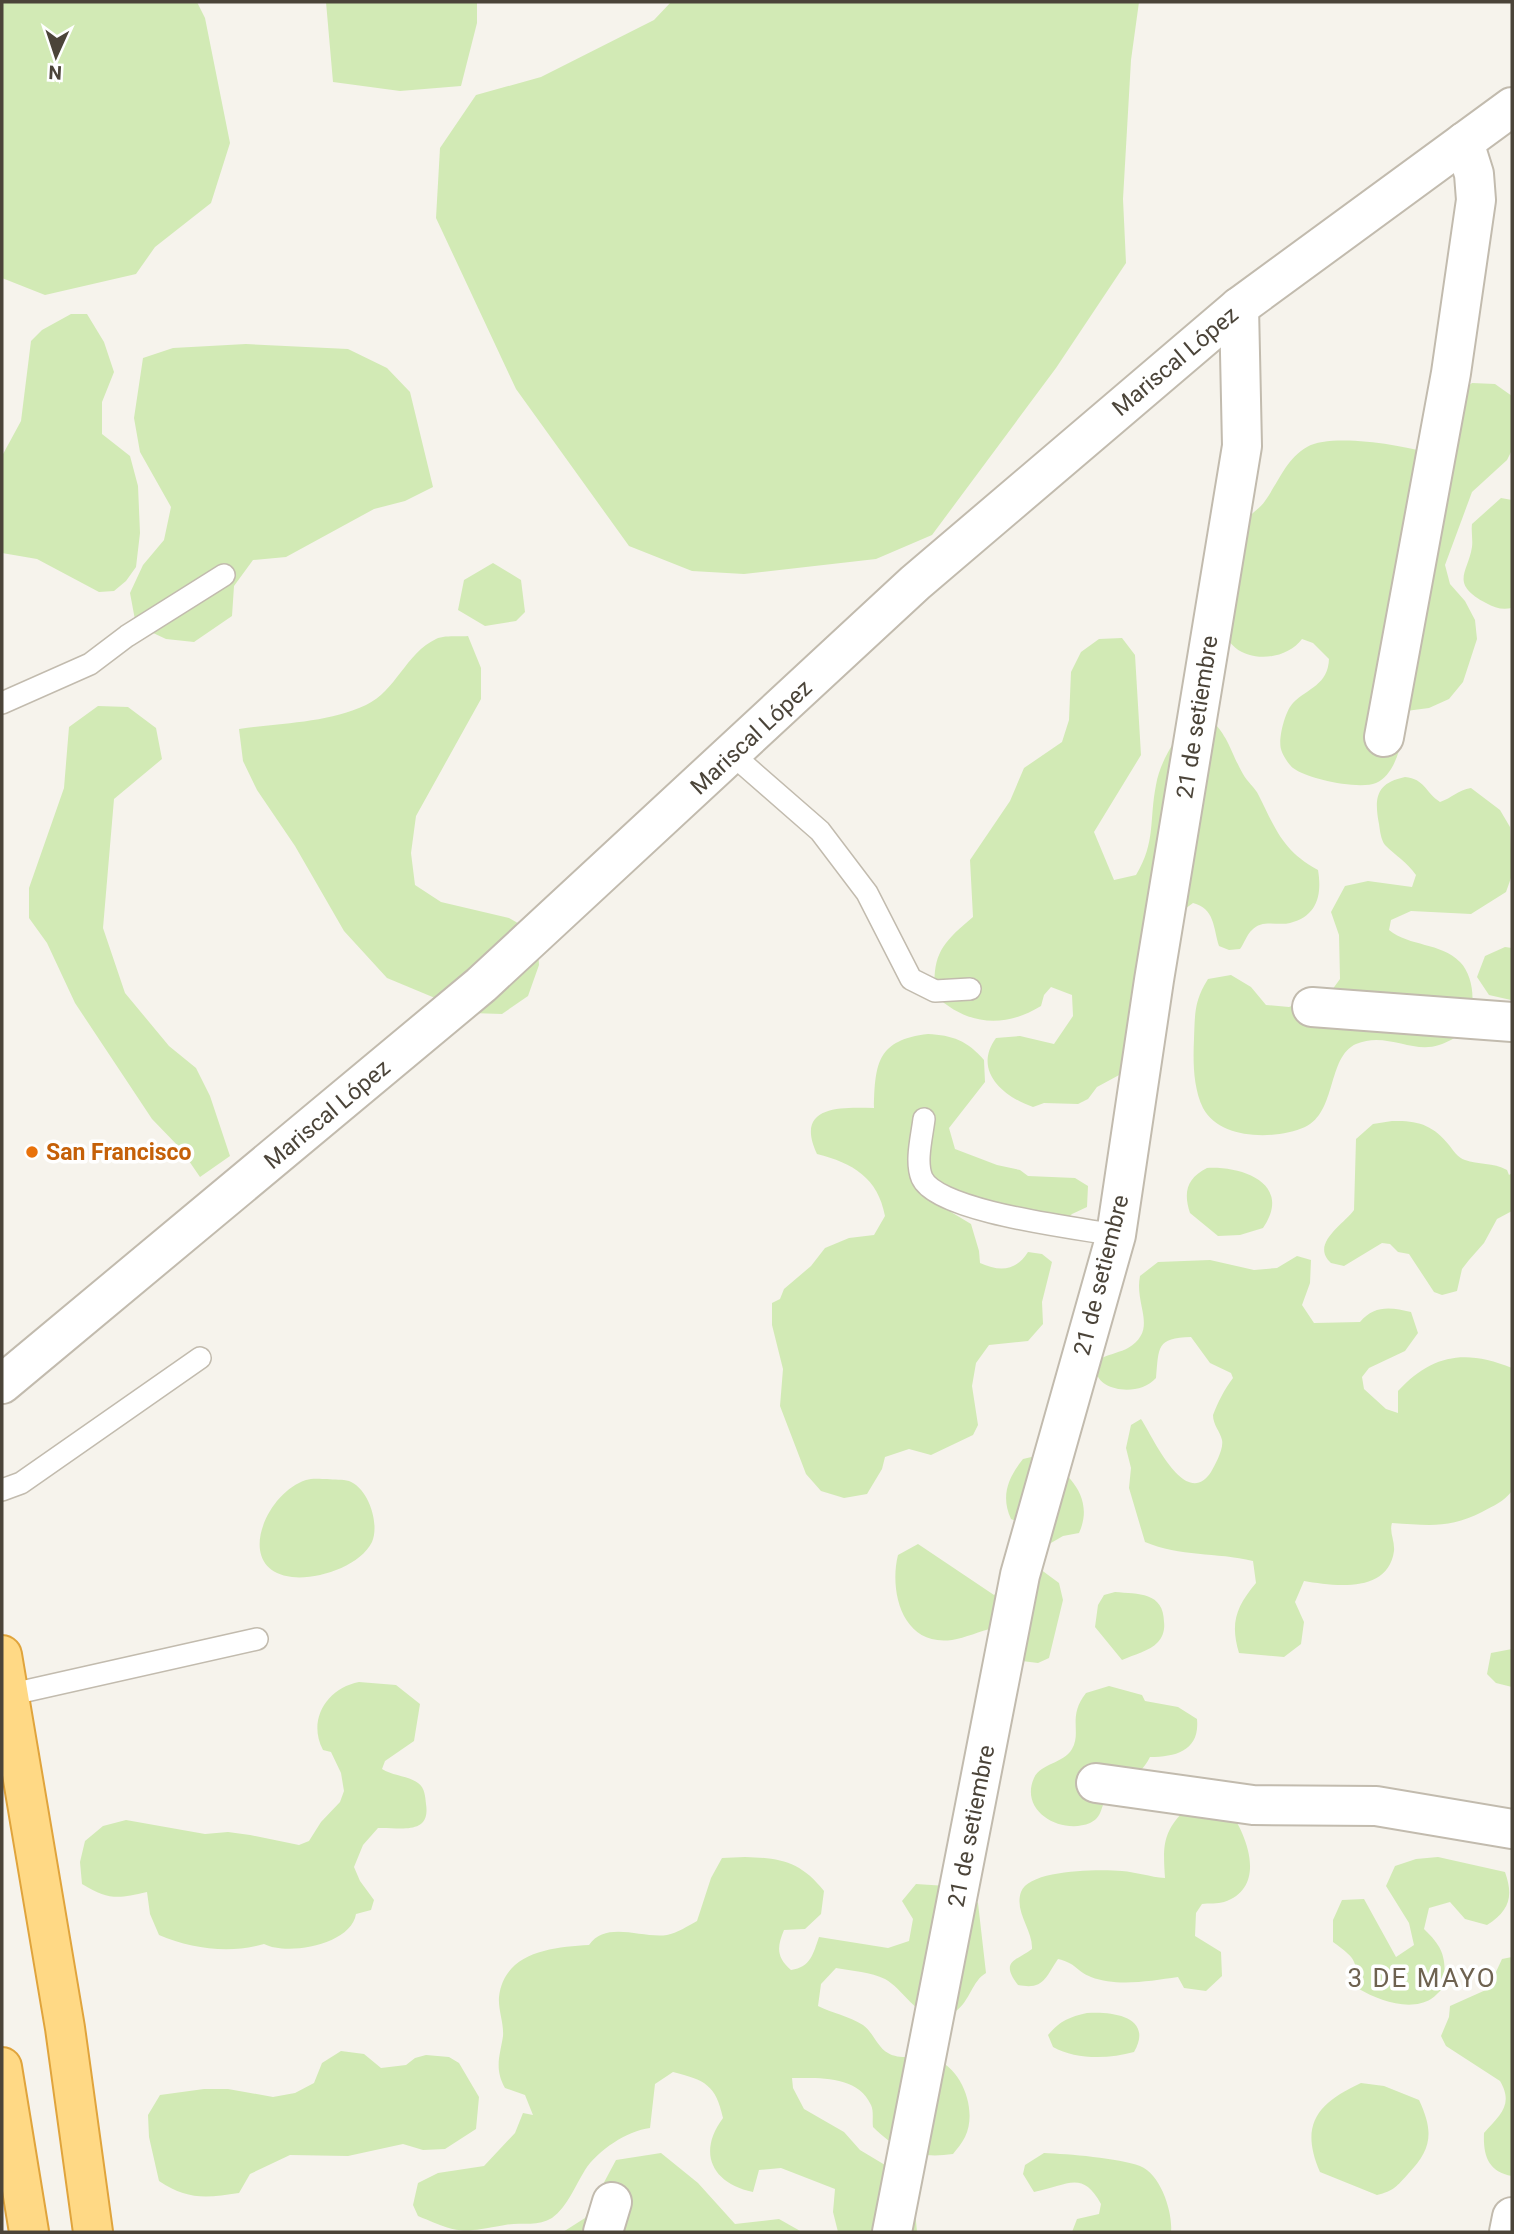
<svg xmlns="http://www.w3.org/2000/svg" width="1514" height="2234" font-family="Roboto,sans-serif">
<style>
.green{fill:#d2eab5}
.lines{fill:none;stroke-linecap:round;stroke-linejoin:round}
.service-casing{stroke:#c2bbae;stroke-width:24}
.minor-casing{stroke:#c2bbae;stroke-width:42}
.tertiary-casing{stroke:#c2bbae;stroke-width:42}
.trunk-casing{stroke:#e0a43c;stroke-width:42}
.service{stroke:#fff;stroke-width:21}
.minor{stroke:#fff;stroke-width:38}
.tertiary{stroke:#fff;stroke-width:38}
.trunk{stroke:#ffd985;stroke-width:38}
.food-dot{fill:#e8710a;stroke:#fff;stroke-width:2.5}
.labels{text-anchor:middle;stroke-width:7;stroke-linejoin:round;paint-order:stroke}
.street-label{font-size:23px;fill:#4b4439;stroke:#fff}
.food-label{font-size:23px;font-weight:bold;fill:#c56008;stroke:#fff;text-anchor:start}
.quarter-label{font-size:26px;letter-spacing:2px;fill:#6e6250;stroke:#fff}
</style>
<rect width="100%" height="100%" fill="#f6f3ec"/>
<path class="green" d="M2 2H197L205 18 230 143 211 203 155 247 136 274 45 295 2 278Z
M326 2H477V23L461 86 400 91 333 82Z
M671 2H1139L1131 60 1123 199 1126 263 1056 368 932 535 876 559 744 574 692 571 629 546 516 389 436 218 440 148 476 95 541 77 654 20Z
M71 314H87L104 342 114 372 102 402V434L130 456 138 486 140 533 136 567 126 581 114 591 99 592 37 559 2 553V456L21 421 31 341 42 330Z
M246 344 348 349 387 368 410 392 433 487 405 501 374 509 286 557 253 560 234 586 232 616 194 642 166 639 136 625 130 593 143 565 164 540 171 507 140 452 134 418 143 358 173 348Z
M1472 383 1495 384 1512 396V450L1507 460 1472 492 1445 565 1450 584 1465 601 1475 620 1477 639 1463 682 1449 699 1429 708 1406 711C1404 732 1399 773 1376 783 1359 790 1307 779 1293 768 1289 765 1282 754 1281 749 1278 739 1285 711 1293 703 1308 688 1328 685 1329 659L1313 643 1302 639C1281 667 1223 663 1223 620 1222 606 1241 536 1247 521 1250 513 1260 509 1265 501 1278 483 1286 459 1307 447 1331 433 1402 445 1428 453L1454 397Z
M1501 498 1512 500V608C1502 610 1495 608 1486 603 1449 583 1468 573 1472 547 1473 539 1471 532 1472 524Z
M493 563 521 580 525 612 516 621 485 626 458 610 464 580Z
M468 636 481 668V699L416 816 411 853 415 885 441 902 509 918 537 934 539 965 528 996 502 1014 471 1013 387 978 344 931 295 846 257 790 243 761 239 729C280 723 328 723 366 705 396 691 406 653 436 639 444 635 458 637 468 636Z
M1122 638 1135 655 1141 755 1094 832 1114 880 1136 875C1156 842 1149 820 1156 785 1160 761 1175 741 1187 720L1210 718C1230 739 1230 751 1243 774 1247 782 1255 787 1259 796 1276 830 1283 851 1318 870 1322 894 1318 916 1290 923 1278 926 1262 919 1252 930 1247 934 1244 944 1240 949L1229 950 1219 946C1213 927 1215 909 1193 903L1166 923 1121 1074 1097 1087 1088 1099 1078 1104 1044 1103 1033 1107C1004 1097 972 1071 996 1038L1020 1036 1054 1044 1073 1016 1072 995 1051 987 1044 995 1041 1006C1004 1029 966 1025 935 995 932 954 942 943 973 917L970 860 1010 801 1024 768 1062 742 1069 720 1071 672 1081 652 1099 639Z
M98 706 128 707 156 728 162 759 114 799 103 928 125 993 169 1046 196 1068 210 1096 230 1156 200 1177 180 1148 152 1119 75 1003 47 943 29 918V888L64 788 69 727Z
M1405 777C1425 779 1425 792 1440 802 1452 798 1458 790 1471 788L1500 810 1510 827 1512 875 1506 892 1471 914 1411 911 1391 920 1389 930C1410 947 1440 942 1460 962 1477 979 1477 1020 1458 1035 1454 1039 1445 1043 1439 1045 1412 1054 1386 1031 1356 1044 1327 1057 1337 1112 1305 1127 1275 1140 1220 1140 1203 1108 1193 1087 1193 1061 1194 1039 1195 1014 1194 1001 1208 979L1231 975 1251 987 1266 1005 1289 1007 1332 990 1340 979 1339 935 1331 912 1345 886 1368 881 1412 887 1416 875C1407 862 1396 856 1385 845 1381 840 1380 831 1379 824 1374 798 1376 783 1405 777Z
M1505 947 1512 948 1511 1000 1489 995 1477 977 1485 956Z
M928 1034C952 1035 968 1041 984 1060L985 1082 949 1128 955 1149 997 1165 1020 1170 1028 1176 1075 1178 1088 1186 1087 1207 1072 1214 1056 1229 962 1194 951 1212 971 1224 979 1251 980 1263C1000 1272 1016 1271 1028 1252L1042 1254 1052 1262 1042 1302 1043 1324 1028 1341 989 1345 976 1363 972 1386 978 1425 973 1435 931 1455 909 1449 885 1457 882 1469 867 1494 844 1498 821 1491 806 1474 780 1406 783 1369 772 1325V1303L780 1299 784 1289 811 1266 825 1248 849 1238 874 1235 885 1216C878 1178 853 1163 817 1154 794 1105 841 1107 874 1108 875 1062 878 1040 928 1034Z
M1392 1121C1418 1120 1433 1125 1449 1145 1453 1150 1458 1158 1465 1160 1478 1165 1493 1162 1507 1170L1509 1175 1512 1173V1211L1497 1219 1484 1243 1469 1260 1462 1269 1457 1291 1442 1295 1434 1292 1409 1254 1398 1252 1390 1244 1382 1243 1344 1266 1331 1263C1310 1244 1343 1225 1354 1210L1356 1139 1373 1124Z
M1207 1168C1243 1166 1293 1184 1263 1228L1240 1235 1218 1236 1190 1213C1183 1192 1187 1178 1207 1168Z
M1297 1256 1311 1260 1310 1283 1302 1305 1314 1323 1360 1322C1374 1305 1391 1307 1411 1312L1418 1333 1405 1351 1369 1368 1362 1377 1364 1389 1386 1409 1398 1413V1391C1432 1354 1466 1349 1512 1368V1491C1503 1502 1495 1505 1482 1512 1449 1529 1428 1525 1392 1523 1389 1532 1395 1541 1394 1551 1388 1594 1334 1586 1304 1581L1295 1602 1304 1622 1301 1644 1284 1657 1239 1653C1230 1623 1236 1607 1256 1583L1253 1561C1216 1552 1180 1557 1145 1542L1129 1488 1131 1468 1126 1448 1131 1425 1141 1419C1151 1433 1185 1512 1211 1472 1215 1465 1224 1449 1222 1440 1220 1431 1213 1425 1213 1415 1218 1402 1224 1390 1233 1378L1231 1373 1210 1363 1191 1337C1156 1338 1159 1347 1156 1378 1135 1402 1079 1386 1102 1358 1110 1354 1121 1352 1128 1348 1159 1329 1134 1306 1140 1276L1158 1262 1210 1260 1254 1270 1277 1268Z
M1040 1455C1069 1472 1095 1498 1079 1533L1063 1536 1044 1547 1040 1569 1059 1583 1063 1600 1049 1658 1038 1663 1015 1660 994 1628C980 1631 965 1638 952 1640 902 1647 889 1591 898 1555L918 1544 994 1595 1001 1589 1016 1521 1011 1519C1000 1495 1009 1477 1023 1459Z
M327 1479C334 1480 343 1479 349 1481 368 1488 380 1523 372 1542 360 1566 318 1580 292 1577 233 1570 265 1493 306 1480 312 1478 321 1479 327 1479Z
M1115 1592C1138 1594 1164 1592 1164 1622 1165 1629 1163 1637 1158 1642 1150 1651 1133 1655 1122 1660L1095 1627 1098 1605 1104 1595Z
M1512 1649V1687L1496 1683 1487 1674 1491 1653Z
M359 1682 396 1685 420 1704 414 1741 385 1761 382 1769C393 1776 409 1776 418 1783 425 1788 425 1796 426 1804 431 1836 399 1827 378 1828L363 1845 354 1867 360 1881 374 1900 371 1910 356 1914C351 1945 287 1956 264 1944 230 1954 192 1949 159 1935L150 1914 147 1892C117 1899 109 1900 82 1884L80 1862 85 1841 103 1826 126 1820 205 1834 228 1832 250 1835 299 1845 309 1841 321 1822 340 1802 344 1791 341 1773 331 1752 323 1750C307 1720 327 1688 359 1682Z
M1109 1686 1142 1695 1145 1701 1178 1707 1197 1719C1200 1750 1177 1757 1150 1757 1137 1782 1121 1780 1107 1797 1100 1807 1103 1817 1090 1823 1061 1835 1019 1811 1034 1778 1041 1763 1063 1764 1072 1749 1082 1732 1067 1717 1086 1693Z
M1227 1807C1246 1832 1269 1887 1224 1902 1218 1904 1208 1903 1202 1904L1196 1913 1195 1936 1221 1952 1222 1976 1206 1991 1184 1988 1178 1977C1150 1981 1117 1987 1091 1977 1076 1971 1076 1963 1058 1959 1045 1978 1044 1990 1018 1985 999 1960 1017 1961 1032 1949 1033 1930 1014 1912 1021 1892 1029 1869 1101 1869 1122 1871 1136 1872 1150 1877 1165 1878 1163 1847 1162 1832 1186 1809Z
M745 1857C781 1858 801 1862 824 1891L821 1914 805 1929 784 1930C777 1947 776 1957 791 1970 811 1967 813 1954 819 1937L888 1948 909 1941 913 1919 902 1901 916 1884 962 1887 978 1903 986 1973C972 1981 970 2001 956 2011 925 2034 907 1991 885 1979 871 1972 852 1971 836 1968L821 1984 818 2006C832 2013 849 2016 863 2025 873 2032 877 2047 888 2053 901 2061 919 2054 935 2059 962 2068 978 2111 965 2137 962 2143 957 2149 953 2154 919 2159 897 2151 873 2127 872 2121 874 2111 871 2105 858 2075 818 2078 792 2078L793 2088 804 2109 844 2132 860 2150 890 2168 914 2200 917 2232H838L833 2212 835 2189 781 2168 759 2170 753 2192C712 2183 697 2153 723 2118 716 2085 705 2080 673 2072L655 2084 650 2128C627 2131 598 2150 585 2170 575 2186 568 2206 552 2218 538 2227 520 2222 505 2225 459 2233 461 2234 418 2216L413 2205 418 2183 438 2173 484 2166 515 2133 523 2113 533 2115 525 2095 505 2088C494 2068 500 2056 503 2036 504 2023 498 2010 499 1997 504 1952 552 1947 589 1945 606 1920 643 1939 667 1935 677 1933 688 1926 697 1921L711 1878 722 1858Z
M1438 1857 1505 1872C1514 1897 1509 1911 1487 1925L1465 1919 1450 1902 1429 1908 1424 1929C1445 1949 1446 1959 1444 1988 1439 1991 1436 1996 1431 1999 1410 2012 1378 2000 1359 1989 1354 1959 1359 1961 1333 1942V1920L1342 1900 1364 1899 1396 1957 1414 1945 1409 1923 1386 1886 1395 1866 1416 1859Z
M1512 1957V2176C1488 2172 1483 2155 1484 2133 1500 2115 1514 2105 1500 2081L1446 2046 1441 2036 1449 2017 1450 2006 1488 1989 1502 1959Z
M1087 2013C1113 2011 1154 2017 1134 2052 1109 2059 1076 2060 1053 2047L1048 2035C1060 2021 1069 2017 1087 2013Z
M341 2051 364 2054 381 2068 406 2065 415 2058 426 2055 449 2057 459 2063 479 2097 476 2129 445 2149 423 2150 403 2144 348 2156 290 2155 250 2174 239 2193C206 2198 187 2200 159 2181L149 2137 148 2115 160 2095 204 2089H228L273 2097 295 2093 314 2083 322 2063Z
M1361 2083 1384 2086 1419 2100C1434 2132 1432 2149 1408 2174 1397 2186 1394 2191 1377 2195L1320 2172C1299 2124 1318 2103 1361 2083Z
M661 2153 698 2183 735 2224 779 2219 802 2232H563L585 2218 616 2160Z
M1044 2153C1068 2154 1119 2158 1140 2166 1161 2174 1173 2213 1171 2232H1072L1077 2219 1099 2214 1101 2204C1082 2169 1067 2186 1034 2192L1023 2174 1025 2165Z"/>
<g class="lines">
<g class="service-casing">
<path id="service" d="M2 703 90 664 127 636 224 575
M733 755 820 831 867 893 911 979 935 991 970 989
M924 1119C922 1136 915 1162 922 1178 937 1212 1078 1228 1116 1235
M2 1490 21 1483 200 1358
M8 1695 257 1639"/>
</g>
<g class="minor-casing">
<path id="minor" d="M1384 737 1451 373 1476 200 1474 174 1464 142
M1312 1007 1512 1022
M1096 1783 1253 1805 1376 1806 1512 1829
M603 2232 612 2202
M892 2232 1020 1575 1116 1235 1154 980 1242 446 1239 307
M1509 2232 1512 2217"/>
</g>
<g class="tertiary-casing">
<path id="tertiary" d="M2 1384 481 985 915 583 1239 307 1512 107"/>
</g>
<g class="trunk-casing">
<path id="trunk" d="M2 1655 65 2028 93 2232
M2 2067 29 2232"/>
</g>
<use href="#service" class="service"/>
<use href="#minor" class="minor"/>
<use href="#tertiary" class="tertiary"/>
<use href="#trunk" class="trunk"/>
</g>
<circle class="food-dot" cx="32" cy="1152" r="7"/>
<g class="labels">
<g class="street-label">
<text transform="translate(1175 361) rotate(-40)" y="8">Mariscal López</text>
<text transform="translate(1197 717) rotate(-81)" y="8">21 de setiembre</text>
<text transform="translate(751 737) rotate(-43)" y="8">Mariscal López</text>
<text transform="translate(327 1114) rotate(-40)" y="8">Mariscal López</text>
<text transform="translate(1101 1275) rotate(-76)" y="8">21 de setiembre</text>
<text transform="translate(971 1826) rotate(-79)" y="8">21 de setiembre</text>
</g>
<g class="food-label">
<text x="46" y="1160">San Francisco</text>
</g>
<g class="quarter-label">
<text x="1422" y="1987">3 DE MAYO</text>
</g>
</g>
<rect width="1514" height="2234" fill="none" stroke="#4b4439" stroke-width="7"/>
<g transform="translate(56 56) rotate(183)" stroke="#ffffff" stroke-width="5" paint-order="stroke">
<path d="M0-5L12 26L0 18L-12 26Z" fill="#4b4439"/>
<text y="-10" font-size="19" font-weight="bold" text-anchor="middle" fill="#4b4439">N</text>
</g>
</svg>
